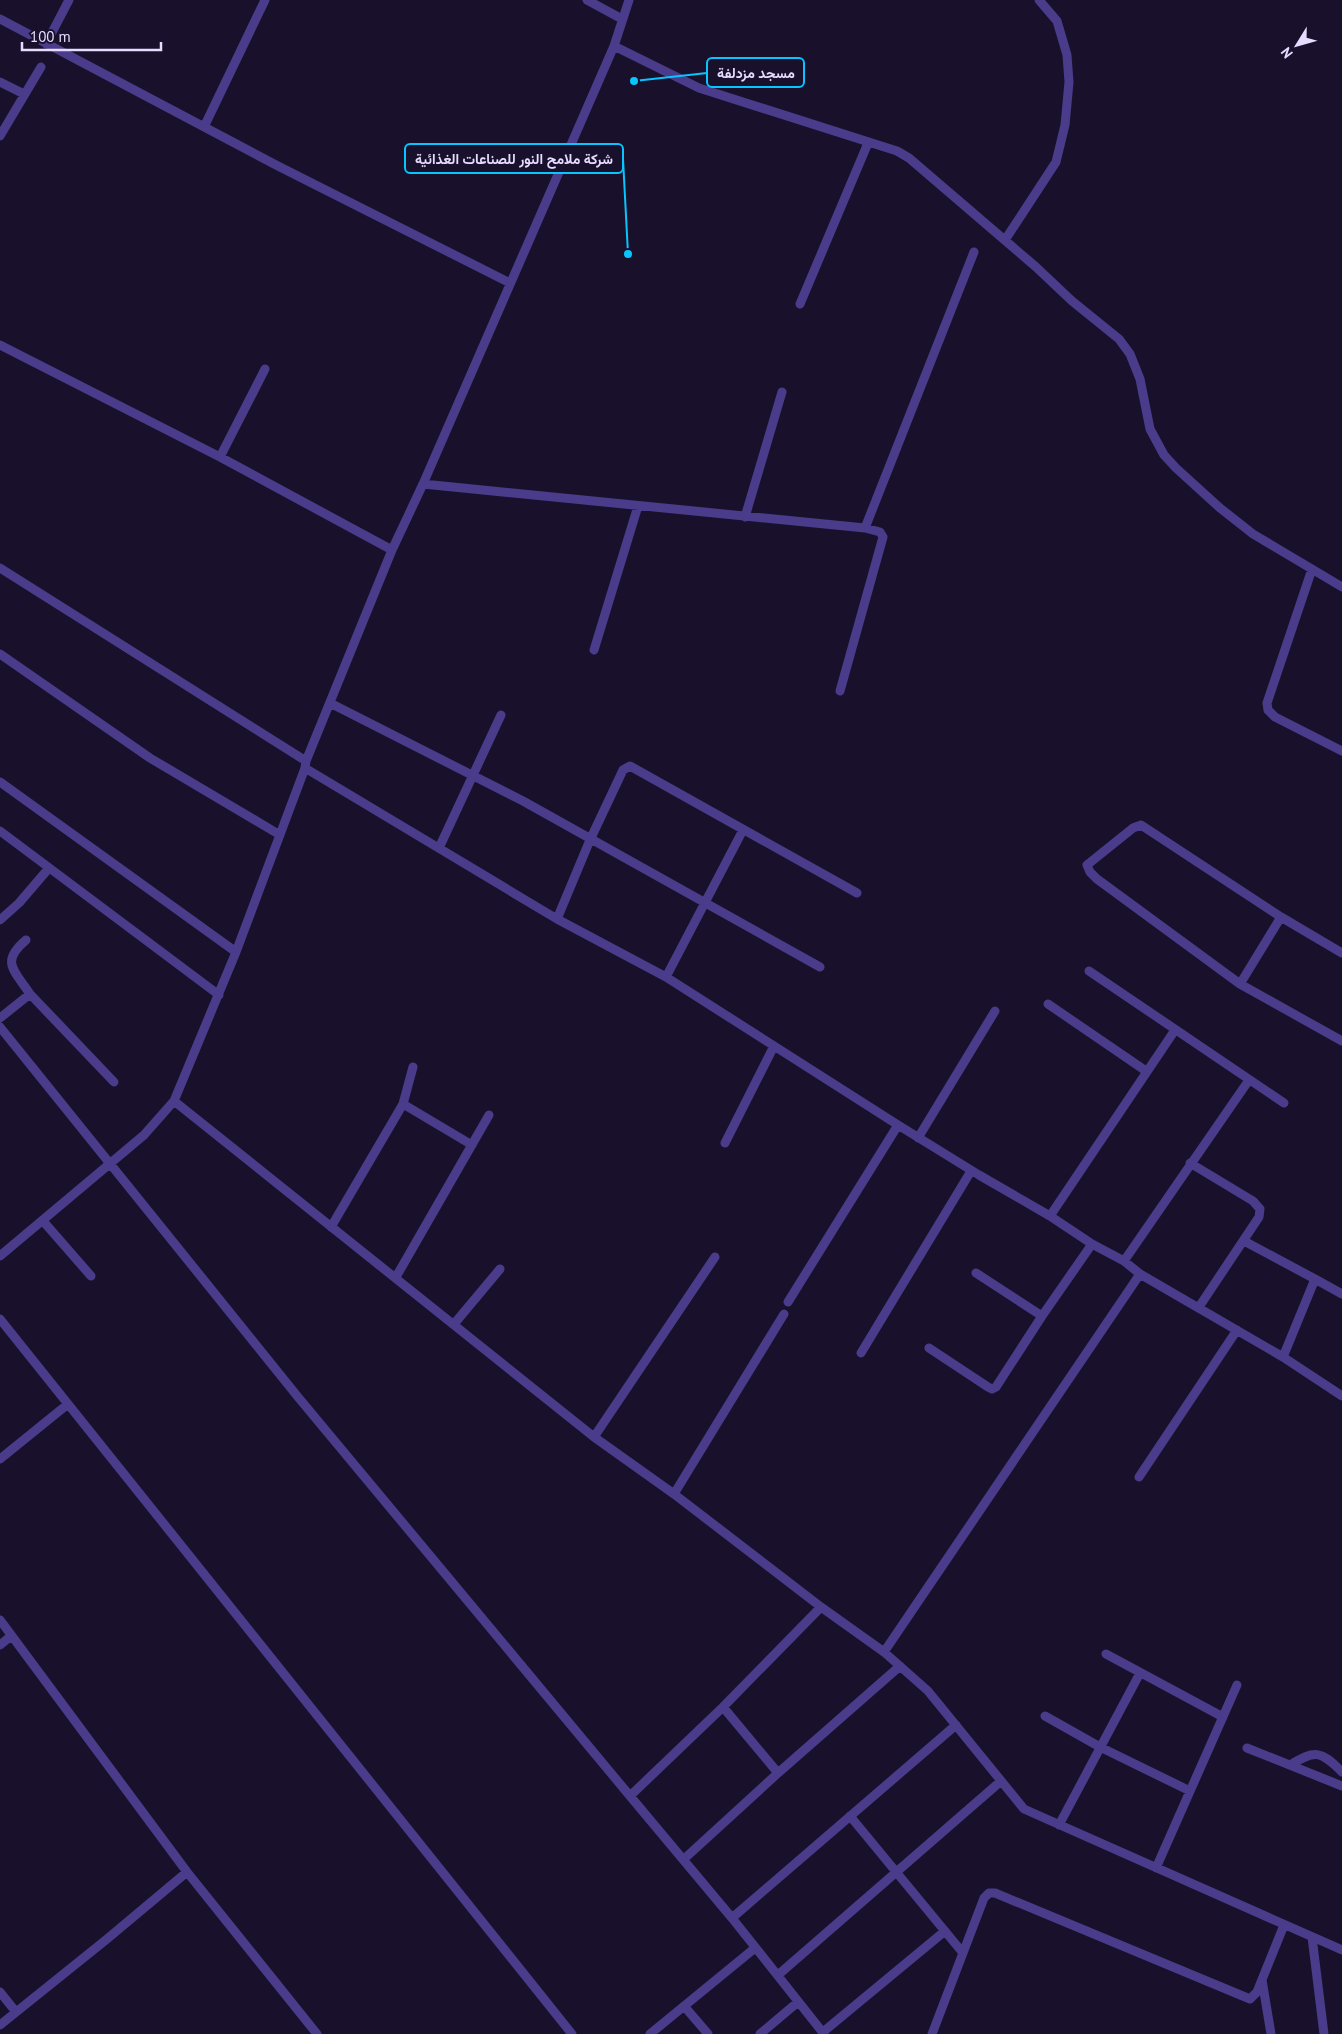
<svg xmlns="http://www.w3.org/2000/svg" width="1342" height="2034" font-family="'PT Sans',Vazirmatn,sans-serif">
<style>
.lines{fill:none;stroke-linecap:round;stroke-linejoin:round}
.minor{stroke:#4a3c8b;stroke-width:9}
.leader{fill:none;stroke:#08c5ff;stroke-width:2}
.callout-dot{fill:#08c5ff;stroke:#19112c;stroke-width:2}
.callout{fill:#19112c;stroke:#08c5ff;stroke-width:2}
.callout-label{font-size:14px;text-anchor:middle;font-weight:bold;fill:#e5dcff}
</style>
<rect width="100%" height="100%" fill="#19112c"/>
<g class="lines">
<path class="minor" d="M587 0 622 19
M0 19 276 165 510 283
M46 44 69 0
M614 46 699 88 897 151 909 158 1036 267 1072 301 1119 339 1130 354 1140 379 1150 429 1164 455 1176 468 1220 508 1253 534 1342 587
M0 82 24 94
M204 127 265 0
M0 136 41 67
M1005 240 1056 162 1065 125 1069 82 1067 55 1057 21 1039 0
M800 304 868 143
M0 345 220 457 392 550
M220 457 265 369
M423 484 865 528 880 532 883 537 840 691
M745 517 782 392
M865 528 974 252
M0 568 306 761
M1312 569 1267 703 1268 710 1275 717 1342 751
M594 650 638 506
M0 654 150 758 280 835
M330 703 523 801 820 967
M305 768 557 919 666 977 898 1125 979 1175 1050 1216 1092 1244 1124 1261 1140 1274 1283 1357 1342 1396
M0 782 236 952
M0 831 219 995
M439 848 501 715
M557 919 590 840 623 770 630 766 857 893
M0 920 19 903 49 868
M26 940C0 962 14 970 30 994
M1342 953 1281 917 1141 825 1133 828 1087 865 1090 872 1097 879 1240 984 1342 1041
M1089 971 1284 1103
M666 977 743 830
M1240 984 1281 917
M1048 1004 1146 1071
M0 1018 30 994 114 1082
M0 1027 298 1397 630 1796 723 1707 778 1773 684 1859
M174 1101 594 1437 674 1494 821 1607 884 1652 928 1691 1024 1809 1342 1950
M403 1104 413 1067
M918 1138 995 1011
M725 1143 774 1046
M1190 1163 1253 1201 1260 1209 1259 1217 1199 1307
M1050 1216 1175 1030
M43 1221 91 1276
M331 1227 403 1104 472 1145
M1244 1241 1315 1279 1283 1357
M0 1256 144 1135 174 1101 236 952 305 768 306 761 392 550 423 484 614 46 629 0
M1124 1261 1249 1080
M976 1273 1042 1316
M396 1277 489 1115
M1315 1279 1342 1294
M788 1302 898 1125
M0 1319 572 2034
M454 1324 500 1269
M929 1348 988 1387 992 1389 996 1387 1042 1316 1092 1244
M861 1353 971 1171
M594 1437 715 1257
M0 1459 68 1404
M1139 1477 1237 1330
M674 1494 784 1314
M0 1620 187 1872 317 2034
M0 1645 11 1636
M884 1652 1140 1274
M1106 1654 1223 1717
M723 1707 821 1607
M1045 1716 1100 1747 1190 1791
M1247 1748 1342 1786
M1290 1765C1315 1750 1320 1750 1342 1772
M778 1773 900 1666
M630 1796 732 1918 824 2034
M850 1816 963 1953
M1059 1825 1140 1673
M1156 1868 1237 1685
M732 1918 956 1725
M1312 1937 1324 2034
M778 1975 1001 1781
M1262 1980 1271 2034
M0 1992 16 2012
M684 2006 708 2034
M0 2025 107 1939 187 1872
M823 2032 945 1931
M650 2034 755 1948
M760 2034 798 2002
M932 2034 984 1898 989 1893H995L1250 1999 1257 1992 1284 1925"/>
</g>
<path class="leader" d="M634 81L707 73M628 254L623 159"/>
<g class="callout-dot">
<circle cx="634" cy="81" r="5"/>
<circle cx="628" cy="254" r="5"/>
</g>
<g class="callout">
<rect x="707" y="58" width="97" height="29" rx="5"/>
<rect x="405" y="144" width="218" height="29" rx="5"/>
</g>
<g class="callout-label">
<text x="756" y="78">مسجد مزدلفة</text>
<text x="514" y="164">شركة ملامح النور للصناعات الغذائية</text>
</g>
<g transform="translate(1297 45) rotate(233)" stroke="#19112c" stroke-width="4" paint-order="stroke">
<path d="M0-4L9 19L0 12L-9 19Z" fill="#e5dcff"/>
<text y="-8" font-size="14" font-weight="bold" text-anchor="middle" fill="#e5dcff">N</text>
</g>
<path d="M22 42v8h139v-8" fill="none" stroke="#e5dcff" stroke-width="2.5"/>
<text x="30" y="42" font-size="15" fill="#e5dcff" stroke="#19112c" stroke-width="4" paint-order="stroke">100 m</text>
</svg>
